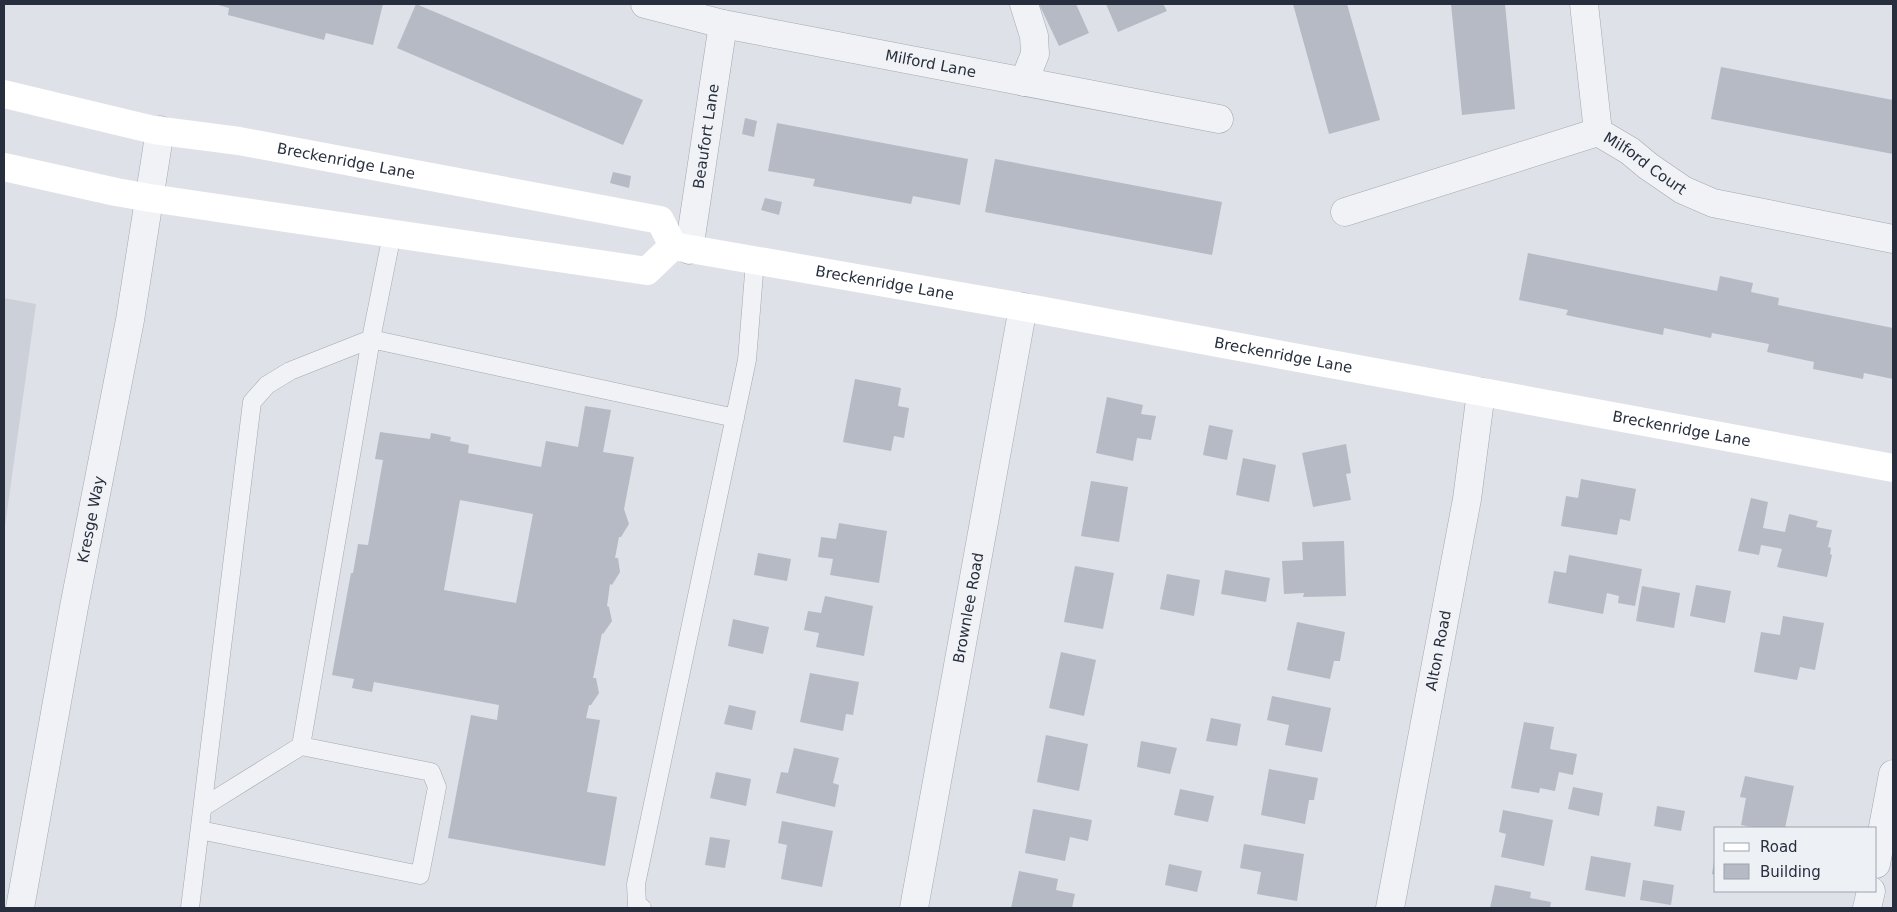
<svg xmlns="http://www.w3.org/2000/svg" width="1897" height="912" font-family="'DejaVu Sans',sans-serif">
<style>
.built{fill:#ccd0d9}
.building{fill:#b5bac4;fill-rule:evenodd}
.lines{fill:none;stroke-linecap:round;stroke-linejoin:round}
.service-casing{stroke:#a3a8b1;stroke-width:19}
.minor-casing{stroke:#a3a8b1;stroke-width:29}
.tertiary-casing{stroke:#a3a8b1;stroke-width:29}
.service{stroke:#f0f2f6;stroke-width:18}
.minor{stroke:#f0f2f6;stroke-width:28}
.tertiary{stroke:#f0f2f6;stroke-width:28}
.secondary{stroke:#fff;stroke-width:28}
.labels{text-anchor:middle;stroke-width:5;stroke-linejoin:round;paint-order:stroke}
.street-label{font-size:15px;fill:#272f3e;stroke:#edf0f5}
</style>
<rect width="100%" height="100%" fill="#dee1e7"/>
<path class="built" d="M4 298 36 304 4 533Z"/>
<path class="building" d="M215 4H383L373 45 326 33 324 40 228 15 229 8Z
M416 4 643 100 623 145 397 48Z
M1039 4H1076L1089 33 1059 46Z
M1106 4H1163L1167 11 1118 32Z
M1293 4H1347L1380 120 1329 134Z
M1451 4H1505L1515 109 1462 115Z
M1721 67 1893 100V154L1711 119Z
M745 118 757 121 754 137 742 134Z
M777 123 968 159 960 205 913 196 911 204 813 186 815 179 768 171Z
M995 159 1222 202 1212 255 985 212Z
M613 172 631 176 629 188 610 183Z
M765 198 782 202 779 215 761 210Z
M1528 253 1717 291 1720 276 1753 283 1751 292 1779 298 1778 305 1893 328V379L1864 373 1863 379 1813 369 1814 362 1767 352 1769 344 1712 333 1711 338 1664 328 1663 335 1566 315 1568 310 1519 300Z
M855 379 901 388 898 406 909 408 904 438 894 436 891 451 843 442Z
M1107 397 1143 405 1141 414 1156 416 1151 440 1137 438 1133 461 1096 453Z
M585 406 611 410 603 452 634 457 624 509 629 524 621 537H619L615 558H618L620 572 612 585 610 584 607 606 609 607 612 621 603 634 602 633 593 678H596L599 693 591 705H589L586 718 600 720 587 792 617 797 605 866 448 838 471 715 497 720 499 705 374 682 372 692 352 688 354 679 332 675 351 573H353L358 544 368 545 383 460 375 459 380 432 430 439 431 433 451 437 450 441 469 445 468 453 541 467 546 441 578 447ZM460 500 533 514 516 603 444 590Z
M1209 425 1233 430 1227 460 1203 455Z
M1346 444 1351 473 1346 474 1351 500 1313 507 1302 453Z
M1243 458 1276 465 1269 502 1236 495Z
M1581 479 1636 489 1630 521 1620 519 1617 535 1561 526 1566 496 1578 498Z
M1091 481 1128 487 1119 542 1081 536Z
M1751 498 1768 502 1763 528 1785 532 1789 514 1818 521 1816 527 1832 530 1828 547 1831 548 1830 554 1832 555 1827 577 1777 567 1782 549 1761 545 1759 555 1738 551Z
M839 523 887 531 879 583 830 575 833 559 818 557 821 537 836 539Z
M1344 541 1346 596 1303 597 1304 593 1284 594 1282 561 1303 560 1302 542Z
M758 553 791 559 787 581 754 575Z
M1569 555 1642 569 1635 606 1618 603 1619 596 1607 593 1603 614 1548 603 1554 571 1566 573Z
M1075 566 1114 573 1103 629 1064 622Z
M1225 570 1270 578 1266 602 1221 594Z
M1167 574 1200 580 1194 616 1160 609Z
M1696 585 1731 591 1725 623 1690 616Z
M1642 586 1680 593 1674 628 1636 621Z
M825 596 873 606 864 656 816 647 819 633 804 630 808 611 821 613Z
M1783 616 1824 623 1815 670 1800 667 1797 680 1754 672 1761 632 1780 635Z
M733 619 769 627 763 654 728 646Z
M1297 622 1345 632 1340 661H1334L1330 679 1287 670Z
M1061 652 1096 660 1084 716 1049 708Z
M810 673 859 682 853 715 846 714 843 731 800 722Z
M1272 696 1331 708 1322 752 1285 745 1289 725 1267 720Z
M729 705 756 711 752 730 724 724Z
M1211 718 1241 724 1237 746 1206 741Z
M1524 722 1554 727 1550 749 1577 754 1573 775 1559 772 1555 791 1540 788 1539 793 1511 788Z
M1046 735 1088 744 1079 791 1037 782Z
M1141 741 1177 748 1170 774 1137 767Z
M794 748 839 758 833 783 839 785 835 807 776 793 781 772 788 773Z
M1269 769 1318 778 1314 800H1309L1305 824 1261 815Z
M716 772 751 779 746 806 710 798Z
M1745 776 1794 786 1785 828H1758L1741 825 1746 798 1740 797Z
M1573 787 1603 793 1599 816 1568 809Z
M1180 789 1214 796 1208 822 1174 815Z
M1657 806 1685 811 1681 831 1654 826Z
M1033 809 1092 820 1088 841 1070 837 1065 861 1025 853Z
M1503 810 1553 820 1544 866 1501 857 1506 834 1499 832Z
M782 821 833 831 822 887 781 879 787 845 778 843Z
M710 837 730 840 725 868 705 865Z
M1244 844 1304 854 1297 901 1257 894 1261 872 1240 868Z
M1715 855H1716V875L1712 874Z
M1591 856 1631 863 1625 897 1585 890Z
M1169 864 1202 871 1197 892 1165 885Z
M1019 871 1058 879 1056 890 1075 894 1072 908H1011Z
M1643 880 1674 885 1671 905 1640 900Z
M1495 885 1531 892 1530 898 1551 902 1550 908H1490Z"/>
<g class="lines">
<g class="service-casing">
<path id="service" d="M392 234 371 339 735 418
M203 807 301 746 371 339
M200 830 420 875 437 787 431 772 301 746
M190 908 252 402 267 385 290 371 371 339
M642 908 637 905 636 884 747 360 755 261"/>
</g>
<g class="minor-casing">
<g id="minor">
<path id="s1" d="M645 4 723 24 1219 119"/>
<path d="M1024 4 1034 36 1035 54 1024 82"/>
<path d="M1584 4 1598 132"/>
<path id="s2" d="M1345 212 1598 132 1630 151 1648 166 1683 190 1713 203 1893 239"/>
<path id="s3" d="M689 250 723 24"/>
<path d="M1876 864 1893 774"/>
<path id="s4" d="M914 908 1023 307"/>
<path id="s5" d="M1390 908 1467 499 1481 392"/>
<path d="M1867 908 1871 891"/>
</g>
</g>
<g class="tertiary-casing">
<g id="tertiary">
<path id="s6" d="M20 908 74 607 130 320 160 130"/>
</g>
</g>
<use href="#service" class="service"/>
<use href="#minor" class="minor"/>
<use href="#tertiary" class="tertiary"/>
<g class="secondary">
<path id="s7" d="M4 94 154 130 239 141 660 220 673 246"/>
<path d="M4 167 116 192 150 198 647 271 673 246"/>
<path id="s8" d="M673 246 1023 307 1893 468"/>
</g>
</g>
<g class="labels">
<g class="street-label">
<text dy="5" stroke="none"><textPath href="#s1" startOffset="292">Milford Lane</textPath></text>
<text dy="5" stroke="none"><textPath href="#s3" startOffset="115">Beaufort Lane</textPath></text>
<text dy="5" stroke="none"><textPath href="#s7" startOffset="349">Breckenridge Lane</textPath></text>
<text dy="5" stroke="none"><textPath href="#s2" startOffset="322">Milford Court</textPath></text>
<text dy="5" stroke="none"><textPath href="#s8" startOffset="215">Breckenridge Lane</textPath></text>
<text dy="5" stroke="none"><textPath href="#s8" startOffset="620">Breckenridge Lane</textPath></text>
<text dy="5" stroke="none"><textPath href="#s8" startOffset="1025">Breckenridge Lane</textPath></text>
<text dy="5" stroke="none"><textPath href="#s6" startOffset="395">Kresge Way</textPath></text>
<text dy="5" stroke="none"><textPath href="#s4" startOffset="305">Brownlee Road</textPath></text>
<text dy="5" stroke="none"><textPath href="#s5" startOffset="262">Alton Road</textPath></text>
</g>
</g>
<rect width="1897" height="912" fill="none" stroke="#272f3e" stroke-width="10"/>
<rect x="1714" y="827" width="162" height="65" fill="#edf0f5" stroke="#9ea3ac"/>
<rect x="1724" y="843" width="25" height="8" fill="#ffffff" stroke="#9ea3ac"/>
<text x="1760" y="852" font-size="15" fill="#272f3e">Road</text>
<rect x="1724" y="864" width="25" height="15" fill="#b5bac4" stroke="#9ea3ac"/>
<text x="1760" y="877" font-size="15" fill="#272f3e">Building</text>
</svg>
